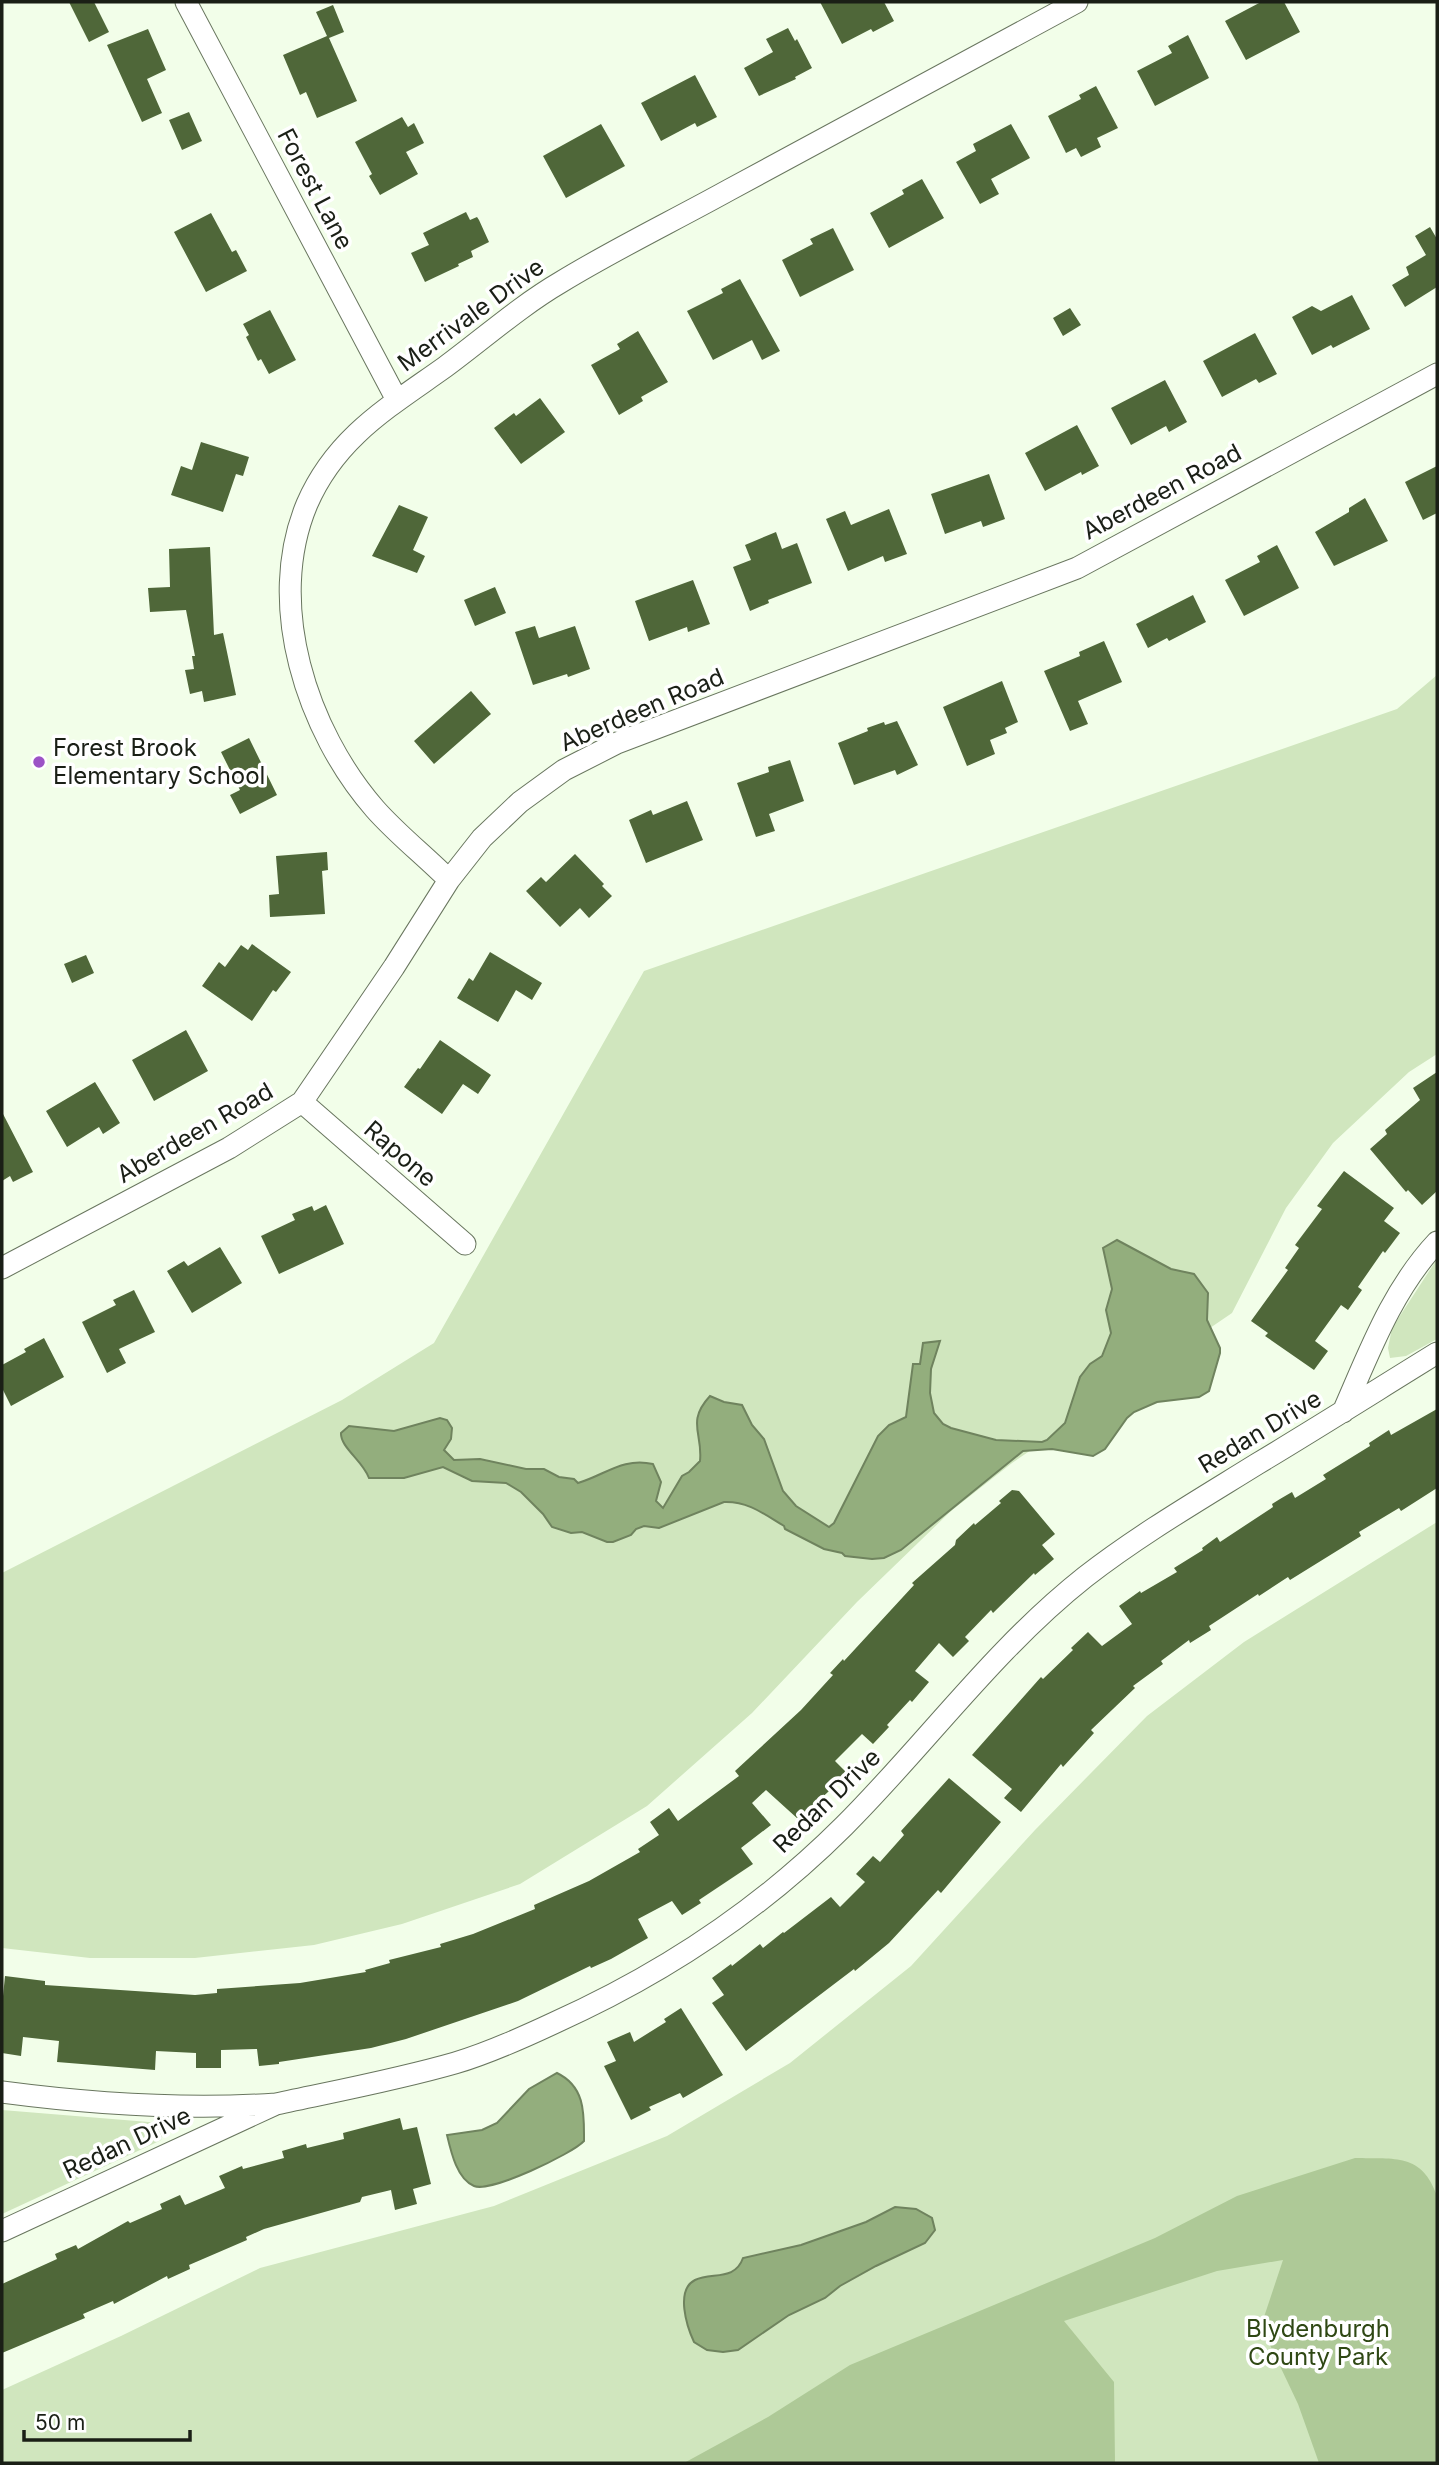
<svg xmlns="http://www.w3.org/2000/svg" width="1439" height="2465" font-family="Inter,sans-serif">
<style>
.green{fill:#d0e6be}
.forest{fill:#aec997}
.water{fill:#93ae7d;stroke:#6f835e;stroke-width:2}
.building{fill:#4f6739}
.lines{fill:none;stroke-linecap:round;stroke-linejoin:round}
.minor-casing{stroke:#69765f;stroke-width:23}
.minor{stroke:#fff;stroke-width:21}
.poi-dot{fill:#9c53c6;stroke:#fff;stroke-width:2.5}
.labels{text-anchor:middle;stroke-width:7;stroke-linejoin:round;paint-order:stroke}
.street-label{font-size:24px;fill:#1a1f16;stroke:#fff}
.poi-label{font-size:24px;fill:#1a1f16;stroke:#fff;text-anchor:start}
.park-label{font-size:24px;fill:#2f4814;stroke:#fff}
</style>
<rect width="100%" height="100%" fill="#f2fee9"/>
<path class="green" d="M1437 675V1054L1409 1072 1333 1143 1286 1208 1232 1313 1012 1463 951 1511 857 1602 752 1713 647 1806 520 1884 402 1924 314 1945 195 1958H90L2 1948V1573L342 1400 434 1343 644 971 1397 709Z
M1437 1259V1339L1406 1356 1390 1358 1388 1348 1392 1328Z
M1437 1522V2463H2V2390L121 2336 260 2268 494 2206 667 2136 790 2063 911 1966 1035 1830 1147 1716 1244 1642Z
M2 2110 161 2123 165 2131 161 2140 153 2144 2 2214Z"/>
<path class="forest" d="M1355 2158C1395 2159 1422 2153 1437 2196V2463H1319L1298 2404 1261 2326 1283 2260 1217 2271 1064 2321 1114 2382 1115 2463H684L768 2417 850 2365 1155 2238 1237 2196Z"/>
<path class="water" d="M1117 1240 1171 1269 1194 1274 1208 1293 1207 1320 1220 1348V1353L1209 1391 1199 1397 1157 1402 1134 1412 1127 1418 1105 1449 1093 1456 1052 1449 1023 1451 901 1550 884 1558 872 1559 845 1556 842 1553 824 1549 785 1529 784 1526C764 1514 748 1501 724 1502L659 1528 644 1526 636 1529 631 1535 613 1542H607L582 1532 571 1533 552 1527 543 1514 521 1492 506 1483 472 1481 443 1467 404 1478H369C363 1461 340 1447 341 1433L349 1426 394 1431 440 1418 447 1420 452 1428 451 1439 444 1450 454 1460 480 1459 526 1469H544L559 1477 574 1479 578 1483C605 1475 623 1457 653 1464L661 1482 656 1501 663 1508 682 1476 689 1472 700 1461C703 1433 686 1422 710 1396L724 1402 742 1405 752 1425 764 1439 783 1491 796 1506 829 1527 834 1523 878 1436 889 1425 906 1417 913 1364H920L923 1343 940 1341 931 1369 930 1393 934 1413 943 1424 951 1428 996 1440 1042 1442 1047 1440 1065 1423 1080 1377 1090 1364 1102 1356 1111 1333 1106 1310 1112 1289 1103 1248Z
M557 2073C586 2087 584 2115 584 2141 572 2154 490 2193 474 2186 457 2179 451 2152 447 2135L482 2130 497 2123 529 2089Z
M895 2207 916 2209 932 2218 935 2230 925 2243 876 2266 840 2286 825 2298 789 2315 738 2350 723 2352 707 2350 694 2342C687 2327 675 2290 695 2280 712 2272 735 2281 743 2258L801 2245 866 2222Z"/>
<path class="building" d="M69 2H94L109 32 89 42Z
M820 2H884L894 21 873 32 871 29 842 44Z
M1261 2H1284L1300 32 1246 60 1225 21Z
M333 5 344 32 329 38 357 101 317 118 306 92 300 95 283 55 327 36 316 12Z
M788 28 795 41 797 39 812 68 795 77 796 79 759 96 744 68 773 52 766 39Z
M148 29 166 70 147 79 162 113 142 122 107 45Z
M1188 35 1209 78 1155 106 1137 71 1172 53 1168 46Z
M695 75 717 117 697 127 695 123 661 141 641 103Z
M1096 86 1118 128 1097 138 1101 147 1081 157 1076 148 1066 153 1048 116 1081 99 1079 95Z
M189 112 202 141 182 150 169 120Z
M402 117 408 127 414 123 424 143 406 152 418 174 380 195 369 176 372 174 355 142Z
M601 124 625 166 566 198 543 156Z
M1011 124 1030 158 991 179 999 194 980 204 956 162 976 151 973 144Z
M922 179 944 218 889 248 870 213 904 194 902 190Z
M466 212 470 220 477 217 479 220 489 242 471 251 473 257 458 264 459 266 425 282 411 253 429 245 423 233Z
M211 213 232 252 236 250 247 271 206 292 174 232Z
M1430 227 1437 239V287L1405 307 1392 285 1409 275 1406 267 1426 255 1415 236Z
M833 228 854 270 800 297 782 260 813 244 810 239Z
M740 279 780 351 762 360 752 340 713 360 687 311 723 293 721 289Z
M1352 295 1370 329 1333 348 1331 345 1312 355 1292 317 1312 306 1321 311Z
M1070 308 1081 325 1063 336 1053 318Z
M270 310 296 360 269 374 261 359 258 361 246 337 249 335 243 324Z
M638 331 668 382 641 397 643 401 619 415 591 365 620 349 617 344Z
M1255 333 1277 374 1259 383 1256 379 1222 397 1203 361Z
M1165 380 1187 422 1169 432 1166 426 1131 445 1111 408Z
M540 398 565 432 521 464 494 428 514 413 516 416Z
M1077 425 1099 466 1082 475 1081 472 1045 491 1025 453Z
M201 442 249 457 243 476 236 474 223 512 171 495 181 466 192 470Z
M1437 466V513L1423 520 1405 482Z
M989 474 1005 519 983 527 981 521 945 534 931 494Z
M1365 498 1388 541 1334 566 1315 532 1349 512V508Z
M399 505 428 517 413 550 425 556 417 573 372 556Z
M889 509 907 554 885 562 883 556 848 571 826 519 845 511 851 525Z
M776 532 782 549 797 543 812 583 768 600 769 603 750 611 733 567 751 560 745 545Z
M1277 545 1299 588 1244 616 1225 580 1260 562 1257 556Z
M210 547 214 635 223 633 236 695 204 702 202 691 190 694 185 670 194 669 192 656H195L186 610 150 612 148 588 170 587 169 549Z
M693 580 710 624 688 632 687 627 649 641 635 601Z
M495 587 506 613 475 626 464 600Z
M1193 595 1206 622 1169 641 1167 638 1148 648 1136 624Z
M535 626 539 638 575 626 590 669 568 677 567 674 533 685 515 632Z
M1104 641 1122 682 1078 701 1088 724 1070 731 1044 671 1080 656 1079 652Z
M1002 681 1018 722 1005 728 1007 733 990 740 995 754 967 766 943 707Z
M471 691 491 714 434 764 414 741Z
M897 721 918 765 897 775 895 770 854 785 838 743 868 731 867 728 884 722 885 725Z
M249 738 277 795 240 814 230 795 240 790 221 752Z
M790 760 804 801 769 814 775 831 756 837 737 783 769 772 768 767Z
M687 801 703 840 646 863 629 820 651 810 653 815Z
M327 852 328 870 322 871 325 914 270 917 269 895 279 894 276 856Z
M575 854 604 884 602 886 612 896 589 918 580 908 560 927 526 891 541 877 546 882Z
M252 944 291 972 276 992 273 990 252 1021 202 986 219 962 225 967 241 945 248 950Z
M490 952 542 983 532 1000 516 990 498 1022 457 998 469 978 473 981Z
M86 955 94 973 72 983 64 964Z
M186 1030 208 1071 154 1101 132 1060Z
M440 1040 491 1075 478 1094 463 1084 442 1114 404 1087 418 1068 420 1069Z
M1437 1072V1191L1422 1205 1408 1190 1406 1192 1370 1149 1387 1134 1385 1130 1420 1100 1413 1088Z
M95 1082 120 1123 103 1134 99 1127 67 1147 46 1111Z
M2 1112 33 1172 13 1182 10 1176 2 1181Z
M1344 1171 1394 1208 1384 1221 1400 1233 1385 1253 1383 1251 1358 1287 1362 1290 1348 1310 1341 1305 1315 1341 1328 1351 1314 1370 1265 1336 1268 1333 1251 1321 1288 1270 1285 1268 1299 1248 1295 1245 1322 1209 1317 1206Z
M326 1205 344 1244 279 1274 261 1236 295 1220 292 1214 312 1206 314 1211Z
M220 1247 242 1283 192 1313 167 1271 184 1261 188 1266Z
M134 1290 155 1332 119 1349 126 1363 107 1373 82 1322 116 1305 113 1300Z
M44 1338 64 1377 11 1406 2 1388V1365L26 1352 24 1349Z
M1437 1409V1488L1401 1511 1399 1508 1359 1532 1361 1536 1290 1580 1288 1577 1259 1596 1258 1594 1209 1626 1211 1630 1190 1643 1189 1640 1161 1661 1163 1664 1133 1686 1135 1688 1091 1730 1094 1733 1063 1767 1061 1764 1021 1812 1004 1798 1012 1789 972 1755 1041 1677 1043 1679 1073 1650 1071 1648 1088 1632 1102 1646 1132 1624 1119 1606 1140 1591 1141 1593 1177 1572 1174 1568 1203 1550 1202 1548 1217 1537 1220 1542 1273 1507 1272 1504 1280 1499 1292 1492 1295 1498 1326 1479 1323 1475 1370 1446 1369 1443 1389 1430 1391 1435Z
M1012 1490 1019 1491 1055 1534 1042 1545 1054 1559 1035 1575 1034 1573 993 1613 991 1610 965 1637 969 1641 953 1657 939 1643 915 1671 929 1682 912 1702 910 1700 887 1725 889 1727 873 1744 862 1734 835 1761 848 1774 798 1819 766 1790 752 1803 771 1825 741 1848 753 1864 699 1900 701 1903 682 1915 672 1901 638 1919 648 1938 611 1959 591 1968 590 1966 518 2001 406 2039 371 2048 279 2062V2064L259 2066 257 2049 221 2050V2068H196V2053L156 2051 155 2070 57 2062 59 2041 23 2037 21 2056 2 2053V2006L5 1976 45 1981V1985L195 1995 217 1993V1989L300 1983 366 1972 365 1970 390 1963 389 1960 441 1947 440 1944 473 1934 535 1909 534 1905 589 1881 640 1852 638 1849 659 1835 650 1822 669 1808 678 1821 739 1776 735 1771 801 1710 833 1675 830 1673 843 1659 844 1661 914 1585 912 1583 955 1545 956 1540 974 1523 975 1525 1001 1503 999 1501Z
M949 1778 1001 1822 941 1893 938 1890 889 1943 855 1971 854 1969 746 2051 712 2003 724 1995 712 1978 731 1964 732 1966 760 1944 763 1948 783 1932 784 1933 831 1897 840 1907 865 1882 856 1874 873 1856 880 1862 904 1835 901 1831Z
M681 2008 723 2075 683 2098 680 2093 649 2107 651 2110 631 2120 604 2066 616 2061 607 2042 630 2032 634 2042 666 2022 664 2019Z
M400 2118 403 2130 417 2127 431 2184 413 2189 417 2204 395 2210 391 2190 362 2197 360 2202 264 2229 246 2237 247 2240 189 2265 190 2269 168 2279 167 2276 114 2304 113 2301 83 2314 85 2318 2 2353V2284L57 2259 55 2254 76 2245 78 2249 128 2221 130 2223 162 2209 160 2204 180 2195 185 2205 225 2188 219 2176 242 2166 243 2169 284 2158 282 2151 306 2144 307 2148 344 2139 343 2133Z"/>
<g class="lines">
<g class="minor-casing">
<path id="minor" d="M186 2 397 400
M449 880C425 856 397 834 375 809 307 731 265 604 307 504 336 437 389 407 445 367 483 339 520 306 561 282 615 249 673 221 729 190 845 128 961 65 1077 2
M302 1102 465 1244
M2 1268 229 1148 302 1102 394 967 449 880 482 838 520 802 564 770 617 743 1077 568 1437 374
M1343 1412C1369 1353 1392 1290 1437 1242
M2 2092C93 2104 184 2110 276 2104L2 2231
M276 2104C336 2091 396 2080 455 2063 489 2053 522 2038 554 2023 661 1975 760 1910 844 1826 926 1744 994 1649 1085 1577 1139 1535 1199 1500 1257 1464 1317 1428 1377 1390 1437 1353"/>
</g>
<use href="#minor" class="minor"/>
</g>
<circle class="poi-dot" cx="39" cy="762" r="7"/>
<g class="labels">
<g class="street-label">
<text transform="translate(315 189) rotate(62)" y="8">Forest Lane</text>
<text transform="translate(471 315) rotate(-36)" y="8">Merrivale Drive</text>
<text transform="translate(1162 492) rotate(-28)" y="8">Aberdeen Road</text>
<text transform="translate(642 710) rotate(-23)" y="8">Aberdeen Road</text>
<text transform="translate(195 1133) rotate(-30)" y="8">Aberdeen Road</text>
<text transform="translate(400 1154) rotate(41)" y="8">Rapone</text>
<text transform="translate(1260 1432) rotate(-31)" y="8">Redan Drive</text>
<text transform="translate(827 1801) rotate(-44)" y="8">Redan Drive</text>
<text transform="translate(127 2143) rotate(-25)" y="8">Redan Drive</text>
</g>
<g class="poi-label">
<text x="53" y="756">Forest Brook<tspan x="53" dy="28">Elementary School</tspan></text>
</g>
<g class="park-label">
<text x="1318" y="2337">Blydenburgh<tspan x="1318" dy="28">County Park</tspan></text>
</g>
</g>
<rect width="1439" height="2465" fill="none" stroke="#1a1f16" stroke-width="7"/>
<path d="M24 2430v10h166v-10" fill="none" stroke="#1a1f16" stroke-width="3.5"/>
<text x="35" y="2430" font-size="21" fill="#1a1f16" stroke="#ffffff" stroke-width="5" paint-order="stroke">50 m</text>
</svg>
